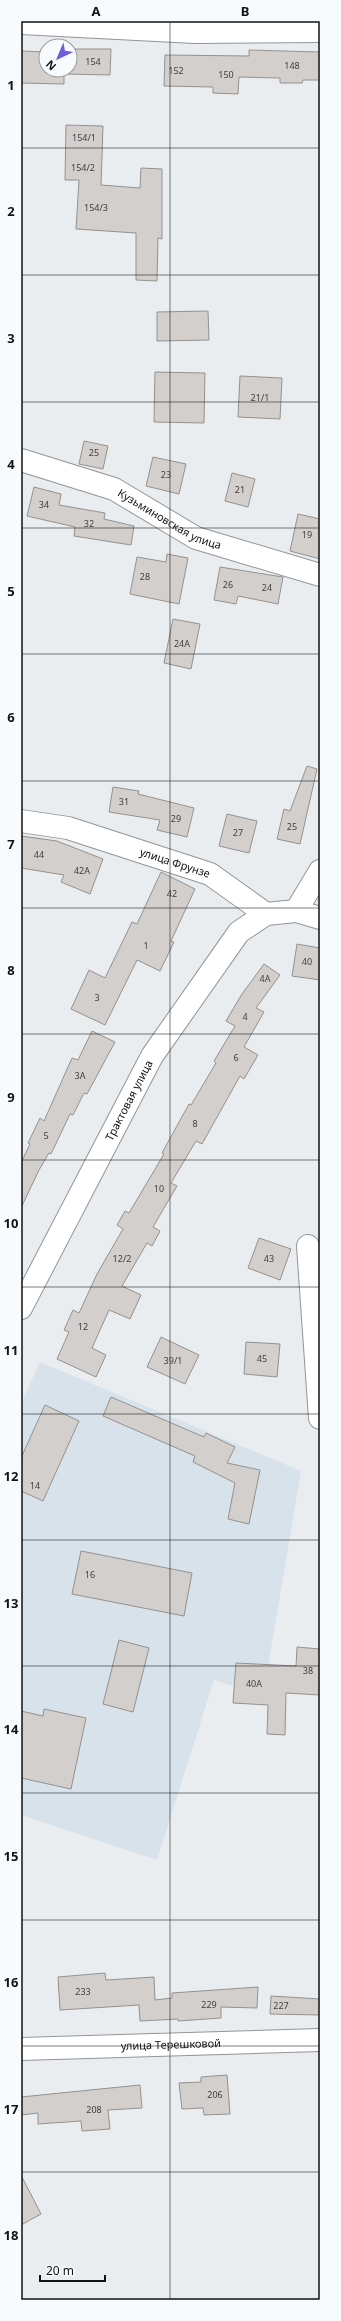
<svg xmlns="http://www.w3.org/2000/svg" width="341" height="2321" font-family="'Noto Sans',sans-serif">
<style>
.built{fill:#d8e2ea}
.building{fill:#d2cfcd;stroke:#94918e}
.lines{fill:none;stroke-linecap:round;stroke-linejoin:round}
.minor-casing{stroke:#929598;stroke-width:24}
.tertiary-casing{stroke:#929598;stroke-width:24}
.minor{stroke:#fff;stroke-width:22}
.tertiary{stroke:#fff;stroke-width:22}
.grid{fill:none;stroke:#111213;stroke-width:1;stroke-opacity:0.55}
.labels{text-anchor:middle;stroke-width:3;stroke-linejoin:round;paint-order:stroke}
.number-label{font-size:9px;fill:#414142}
.street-label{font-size:11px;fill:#111213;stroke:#f7fbfd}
.neatline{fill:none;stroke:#111213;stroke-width:1.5}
.grid-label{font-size:13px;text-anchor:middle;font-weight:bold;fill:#111213}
</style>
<rect width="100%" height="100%" fill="#eaedf0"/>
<path class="built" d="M40 1362 301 1471 263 1696 214 1680 157 1860 21 1815V1404Z"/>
<path class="building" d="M75 49H111L110 75 64 74V84L21 83V51L46 52V70H70V52H75Z
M249 50 320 52V80H303L302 83H280V78L239 77 238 94 213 93V87L164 86 165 55 249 56Z
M66 125 103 126 101 185 140 188 141 168 162 169V239L158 238 157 281 136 280V233L76 229 79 180H65Z
M208 311 209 340 157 341V312Z
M155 372 205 373 204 423 154 422Z
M240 376 282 378 280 419 238 417Z
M84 441 108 446 103 469 79 464Z
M153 457 186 464 179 494 146 486Z
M232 473 255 479 248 507 225 501Z
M34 487 61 494 59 505 105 513 104 519 134 526 131 545 74 536 75 527 27 516Z
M298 514 320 519V559L290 551Z
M167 554 188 558 179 604 130 594 137 557 166 562Z
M220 567 283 577 278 604 238 596 236 604 214 600Z
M173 619 200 624 191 669 164 663Z
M307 766 317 769 300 844 277 839 284 809 290 811Z
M113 787 139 791 138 794 194 808 187 837 157 830 160 820 109 812Z
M227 814 257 821 249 853 219 846Z
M21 836 57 841 103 859 90 894 61 882 64 875 21 868Z
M161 872 195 889 171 941 174 942 160 971 137 960 105 1025 71 1009 89 970 105 978 132 922 137 924Z
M297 944 320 948V980L292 976Z
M264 964 280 975 256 1008 264 1012 244 1047 258 1055 244 1079 240 1076 202 1144 196 1141 171 1183 177 1186 153 1227 160 1231 152 1246 147 1243 122 1286 141 1295 130 1319 109 1310 92 1348 106 1355 96 1377 57 1359 69 1332 64 1330 73 1310 79 1313 97 1274 123 1229 117 1225 125 1211 129 1213 164 1154 162 1153 189 1104 191 1105 216 1063 214 1061 235 1026 226 1021 242 994Z
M92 1031 115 1042 87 1094 84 1093 73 1115 70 1114 51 1154 49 1153 39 1170 21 1208V1163L30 1144 28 1143 40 1118 44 1121 72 1058 78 1060Z
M259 1238 291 1249 280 1280 248 1268Z
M161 1337 199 1355 185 1384 147 1367Z
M246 1342 280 1344 277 1377 244 1374Z
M111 1397 204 1437 206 1433 235 1447 227 1463 260 1470 249 1524 228 1519 235 1483 193 1462 195 1456 103 1416Z
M45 1405 79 1421 43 1501 21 1491V1458Z
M81 1551 192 1573 184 1616 72 1594Z
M119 1640 149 1648 133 1712 103 1704Z
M297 1647 320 1649V1695L286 1693 285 1735 267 1734 268 1705 233 1703 236 1663 296 1666Z
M44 1709 86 1718 71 1789 21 1778V1711L43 1716Z
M105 1973 106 1980 154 1977 155 2000 172 1998V1993L258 1987 257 2008 221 2007V2018L178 2021V2019L140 2021 139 2005 60 2010 58 1977Z
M271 1996 320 1999V2015L270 2014Z
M227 2075 230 2114 204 2115 203 2108 182 2109 179 2083 201 2082V2077Z
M140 2085 142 2108 108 2110 110 2129 82 2131 81 2121 38 2124V2113L21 2115V2097Z
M21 2175 41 2214 21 2225Z"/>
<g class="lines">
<g class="minor-casing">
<g id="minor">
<path d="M21 23 195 32 320 31"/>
<path id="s1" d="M21 460 114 489 196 538 320 575"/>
<path id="s2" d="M21 821 68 828 210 874 266 914"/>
<path d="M296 911 320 871"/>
<path d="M308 1246 320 1418"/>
<path id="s3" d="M21 2049 320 2040"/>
</g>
</g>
<g class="tertiary-casing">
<g id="tertiary">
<path id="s4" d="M21 1308 152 1056 239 932 266 914 296 911 320 918"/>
</g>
</g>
<use href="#minor" class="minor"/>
<use href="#tertiary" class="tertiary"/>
</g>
<path class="grid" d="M170 21V2300M21 148H320M21 275H320M21 402H320M21 528H320M21 654H320M21 781H320M21 908H320M21 1034H320M21 1160H320M21 1287H320M21 1414H320M21 1540H320M21 1666H320M21 1793H320M21 1920H320M21 2046H320M21 2172H320"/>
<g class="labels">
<g class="number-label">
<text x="93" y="65">154</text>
<text x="292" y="69">148</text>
<text x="176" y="74">152</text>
<text x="226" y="78">150</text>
<text x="84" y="141">154/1</text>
<text x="83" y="171">154/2</text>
<text x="96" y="211">154/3</text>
<text x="260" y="401">21/1</text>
<text x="94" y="456">25</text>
<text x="166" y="478">23</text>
<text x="240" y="493">21</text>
<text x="44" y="508">34</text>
<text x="89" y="527">32</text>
<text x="307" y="538">19</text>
<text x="145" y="580">28</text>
<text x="228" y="588">26</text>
<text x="267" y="591">24</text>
<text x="182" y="647">24А</text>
<text x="124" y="805">31</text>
<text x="176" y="822">29</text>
<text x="292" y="830">25</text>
<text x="238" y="836">27</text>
<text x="39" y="858">44</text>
<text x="82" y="874">42А</text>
<text x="172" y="897">42</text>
<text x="146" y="949">1</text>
<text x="307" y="965">40</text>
<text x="265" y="982">4А</text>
<text x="97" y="1001">3</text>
<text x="245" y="1020">4</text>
<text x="236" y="1061">6</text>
<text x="80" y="1079">3А</text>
<text x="195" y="1127">8</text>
<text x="46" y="1139">5</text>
<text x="159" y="1192">10</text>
<text x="122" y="1262">12/2</text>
<text x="269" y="1262">43</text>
<text x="83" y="1330">12</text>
<text x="262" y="1362">45</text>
<text x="173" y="1364">39/1</text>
<text x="35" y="1489">14</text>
<text x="90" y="1578">16</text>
<text x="308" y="1674">38</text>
<text x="254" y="1687">40А</text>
<text x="83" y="1995">233</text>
<text x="209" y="2008">229</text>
<text x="281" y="2009">227</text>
<text x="215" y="2098">206</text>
<text x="94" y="2113">208</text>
</g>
<g class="street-label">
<text dy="4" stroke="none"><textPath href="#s1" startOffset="161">Кузьминовская улица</textPath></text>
<text dy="4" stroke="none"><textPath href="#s2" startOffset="160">улица Фрунзе</textPath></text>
<text dy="4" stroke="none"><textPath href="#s4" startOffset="234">Трактовая улица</textPath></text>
<text dy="4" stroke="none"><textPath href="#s3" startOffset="150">улица Терешковой</textPath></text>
</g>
</g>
<rect width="341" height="2321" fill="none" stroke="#f7fbfd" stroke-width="44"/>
<g transform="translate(58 58) rotate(224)"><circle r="19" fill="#f7fbfd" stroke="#9b9e9f"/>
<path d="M0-3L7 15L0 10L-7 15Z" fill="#715cd7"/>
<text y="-6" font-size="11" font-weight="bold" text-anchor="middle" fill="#111213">N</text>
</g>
<path d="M40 2275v6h65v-6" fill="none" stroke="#111213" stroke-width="2"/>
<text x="46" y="2275" font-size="12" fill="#111213" stroke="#f7fbfd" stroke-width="3" paint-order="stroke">20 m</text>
<rect x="22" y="22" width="297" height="2277" class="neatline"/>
<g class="grid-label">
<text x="96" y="16">A</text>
<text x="245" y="16">B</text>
<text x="11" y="90">1</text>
<text x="11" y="216">2</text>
<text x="11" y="343">3</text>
<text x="11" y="469">4</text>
<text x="11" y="596">5</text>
<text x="11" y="722">6</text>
<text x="11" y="849">7</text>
<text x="11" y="975">8</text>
<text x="11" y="1102">9</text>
<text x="11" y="1228">10</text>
<text x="11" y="1355">11</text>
<text x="11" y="1481">12</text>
<text x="11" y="1608">13</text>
<text x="11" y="1734">14</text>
<text x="11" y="1861">15</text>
<text x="11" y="1987">16</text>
<text x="11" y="2114">17</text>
<text x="11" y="2240">18</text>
</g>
</svg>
